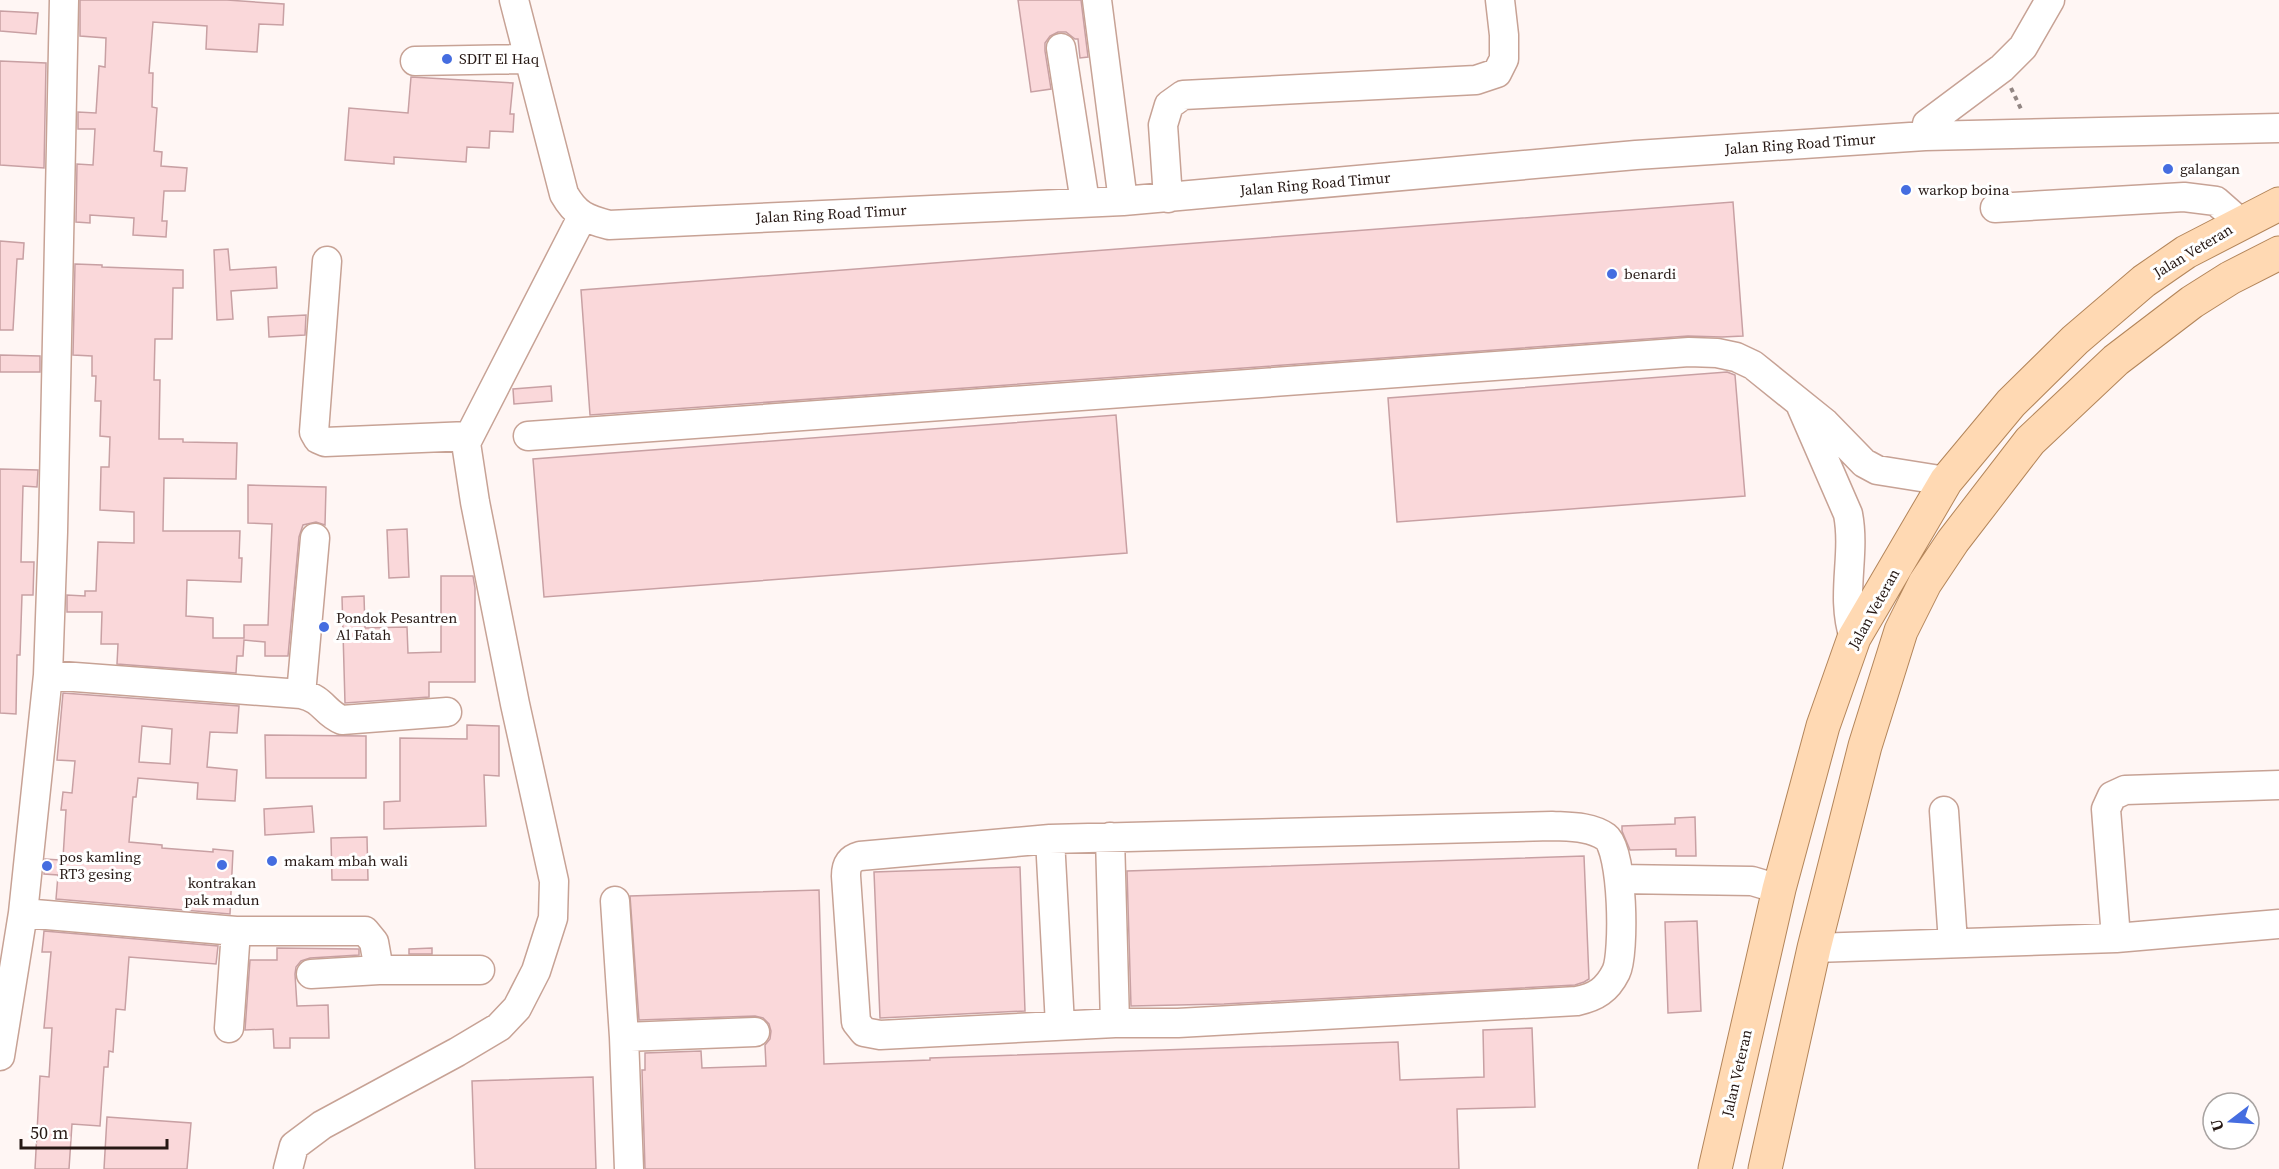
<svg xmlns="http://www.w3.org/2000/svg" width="2279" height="1169" font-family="'Source Serif 4',serif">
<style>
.building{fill:#fad8da;stroke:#c8a0a3;stroke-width:1.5;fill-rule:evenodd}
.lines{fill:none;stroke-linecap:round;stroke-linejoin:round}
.minor-casing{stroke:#c7a295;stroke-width:31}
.major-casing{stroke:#b3855a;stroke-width:35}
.path{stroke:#928683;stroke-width:4;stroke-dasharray:4.5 4.5;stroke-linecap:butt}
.minor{stroke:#fff;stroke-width:28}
.major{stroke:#ffd9b3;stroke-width:33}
.poi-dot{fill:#456de0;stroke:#fff;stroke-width:2}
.labels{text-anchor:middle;stroke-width:6;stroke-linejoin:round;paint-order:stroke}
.poi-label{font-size:15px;fill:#261814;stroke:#fff;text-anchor:start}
.street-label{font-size:15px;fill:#261814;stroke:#fff}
</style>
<rect width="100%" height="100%" fill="#fff6f4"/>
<path class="building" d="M80 0H227L284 4 283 25 259 24 257 52 206 49 207 26 153 22 149 73H153L152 107 157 108 154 151 162 152 161 166 187 168 185 191H164L162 221H167L166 237 133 235 134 218 90 215V223L76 222 77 164 93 165 95 129H78V112L96 113 99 66 105 67 106 38 80 36Z
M1018 0H1081L1088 57 1080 58 1078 39H1075L1066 32H1058L1050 36 1045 43V51L1051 89 1031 92Z
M0 11 38 13 36 34 0 31Z
M0 61 46 63 44 168 0 165Z
M411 77 513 83 510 114H514L513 132 490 131 489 148 467 147 466 162 394 157V164L345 160 349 108 408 113Z
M1733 202 1743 336 1722 337 1688 336 590 415 581 290Z
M0 241 24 243 23 259H17L13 330H0Z
M228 249 230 270 276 267 277 288 231 291 233 319 217 320 214 250Z
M75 264 102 265V267L183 270V288H173L172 339H155L154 380H160L159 439H183V442L237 443 236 479 164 478 163 531H240L239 558H242L241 582 187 580 186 616 213 618V638H244V625H268L272 524 248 523V485L326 487 325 525 316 522 303 525 299 537 288 656H265V642L244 640 243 656H237L236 673 117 664 118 644H101L102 612H67V595L85 596V591H96L98 542 134 543V512L100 510 101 467H109L110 437 100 436 101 401H95L96 376H92V356L73 355Z
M306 315 305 335 269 337 268 317Z
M0 355 40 356V372H0Z
M1727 372 1735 375 1745 496 1397 522 1388 398Z
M551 386 552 401 514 404 513 389Z
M1116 415 1127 553 544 597 533 459Z
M0 469 38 470 37 487 23 486 21 562H34L33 595H22L20 655H17L16 714 0 713Z
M407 529 409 577 389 578 387 530Z
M441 576H473L475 588V682H429V697L345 703 342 597 364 596 365 628 407 627 408 653 441 652Z
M63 693 239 706 237 733 210 732 207 767 237 770 235 801 197 799 198 783 138 778 136 797H133L129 842 162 845V848L213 852V849L233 851 230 914 56 899 58 875 44 874 45 859 60 860 63 858 66 810H61L63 792 72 793 75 761 57 760ZM142 726 172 729 170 764 139 762Z
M467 725 499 726V776L484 775 486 826 384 829V802L400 801V738L467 739Z
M265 735 366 736V778H266Z
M312 806 314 832 265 835 264 809Z
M1695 817 1696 856H1676V849L1630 850 1622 831V826L1675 824V818Z
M367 837 368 880H332L331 838Z
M1584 856 1589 979 1584 982 1575 985 1224 1004 1131 1006 1127 871Z
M1020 867 1025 1011 880 1018 874 872Z
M819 890 824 1064 930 1060V1058L1398 1042 1400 1080 1484 1077 1483 1030 1532 1028 1535 1107 1457 1109 1459 1169H645L642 1070H645V1053L701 1051 702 1068 766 1066 765 1045 770 1039 771 1031 769 1024 763 1018 755 1016 639 1020 630 896Z
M1697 921 1701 1011 1668 1013 1665 922Z
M44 931 218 946 216 964 129 957 125 1010 116 1009 113 1052 109 1051 108 1067H104L100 1126 72 1124 69 1169H35L40 1076 49 1077 52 1028H44L51 952H42Z
M277 948 359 949V955L310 958 301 961 296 967 295 974 297 1006 328 1005 329 1038H290V1048H274L273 1029 245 1030 250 960H277Z
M432 948V954H409V949Z
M593 1077 596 1169H475L472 1081Z
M107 1117 191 1123 187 1169H104Z"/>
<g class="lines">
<g class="minor-casing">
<path id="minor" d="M514 0 564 194C576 215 586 219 609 225L1123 201 1636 155 1925 136 2279 128
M1097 0 1123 201
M1061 48 1085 202
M415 61 529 59
M1925 136 1927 124 2002 68 2023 47 2050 0
M1168 198 1163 125 1169 105 1183 95 1476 80 1497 73 1504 59V35L1500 0
M1995 208 2184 197 2216 201 2241 223
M327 261 314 432 318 439 325 442 469 436
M1801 406 1848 514C1856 556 1840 595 1854 638
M528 436 1689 352 1717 353 1736 357 1753 365 1825 423 1864 463 1877 470 1946 481
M48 675 301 694C324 699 324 713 342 720L447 712
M301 694 315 538
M1944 811 1953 943
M1552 826C1570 827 1590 826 1606 837 1623 849 1625 954 1616 972 1607 990 1596 997 1577 1001L1178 1023H1115L880 1035 864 1032 856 1022 846 876C846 865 849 859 860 856L1050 839Z
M1110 837 1115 1023
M1050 839 1060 1025
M1619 879 1752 881 1779 889
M615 901 624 1037 629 1169
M23 913 236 931H365L374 942 379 970H480
M2116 938 2106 809 2112 796 2125 790 2279 785
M1814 948 2116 938 2279 924
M311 974 379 970
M229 1028 236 931
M624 1037 755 1032
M0 1056 23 913 48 675 53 532 64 0
M288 1169 294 1146 322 1125 457 1052 499 1027 517 1008 536 971 553 918 554 881 515 704 475 502 466 443 582 217"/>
</g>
<g class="major-casing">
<path id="major" d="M1715 1169 1779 889 1823 726 1854 638 1946 481 2011 403 2075 340 2144 281 2186 252 2279 204
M1765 1169 1814 948 1865 746 1901 631 1925 583 1953 541 2030 441 2116 360 2192 302 2230 278 2279 253"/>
</g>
<path class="path" d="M2011 88 2022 111"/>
<use href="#minor" class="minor"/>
<use href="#major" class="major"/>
</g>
<g class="poi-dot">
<circle cx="447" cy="59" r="6"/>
<circle cx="2168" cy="169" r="6"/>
<circle cx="1906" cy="190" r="6"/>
<circle cx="1612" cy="274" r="6"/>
<circle cx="324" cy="627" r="6"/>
<circle cx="272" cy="861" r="6"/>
<circle cx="222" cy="865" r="6"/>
<circle cx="47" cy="866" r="6"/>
</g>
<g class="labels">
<g class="poi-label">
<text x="459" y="64">SDIT El Haq</text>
<text x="2180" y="174">galangan</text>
<text x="1918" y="195">warkop boina</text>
<text x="1624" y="279">benardi</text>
<text x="336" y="623">Pondok Pesantren<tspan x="336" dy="17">Al Fatah</tspan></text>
<text x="59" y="862">pos kamling<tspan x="59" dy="17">RT3 gesing</tspan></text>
<text x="284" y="866">makam mbah wali</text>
<text x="222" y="888" text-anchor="middle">kontrakan<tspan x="222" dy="17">pak madun</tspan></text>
</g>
<g class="street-label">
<text transform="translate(1800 144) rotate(-4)" y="5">Jalan Ring Road Timur</text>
<text transform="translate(1315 184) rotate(-5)" y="5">Jalan Ring Road Timur</text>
<text transform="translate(831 214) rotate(-3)" y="5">Jalan Ring Road Timur</text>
<text transform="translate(2193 251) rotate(-31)" y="5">Jalan Veteran</text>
<text transform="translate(1874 609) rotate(-61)" y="5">Jalan Veteran</text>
<text transform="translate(1737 1073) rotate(-77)" y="5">Jalan Veteran</text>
</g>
</g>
<g transform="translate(2231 1121) rotate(253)"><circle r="28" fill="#ffffff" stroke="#a8a3a1" stroke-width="1.5"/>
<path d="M0-4.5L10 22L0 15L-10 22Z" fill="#456de0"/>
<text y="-9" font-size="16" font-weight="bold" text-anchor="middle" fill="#261814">U</text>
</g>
<path d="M21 1139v9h146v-9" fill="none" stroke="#261814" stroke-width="3"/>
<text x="30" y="1139" font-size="18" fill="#261814" stroke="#ffffff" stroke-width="4.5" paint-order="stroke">50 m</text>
</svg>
